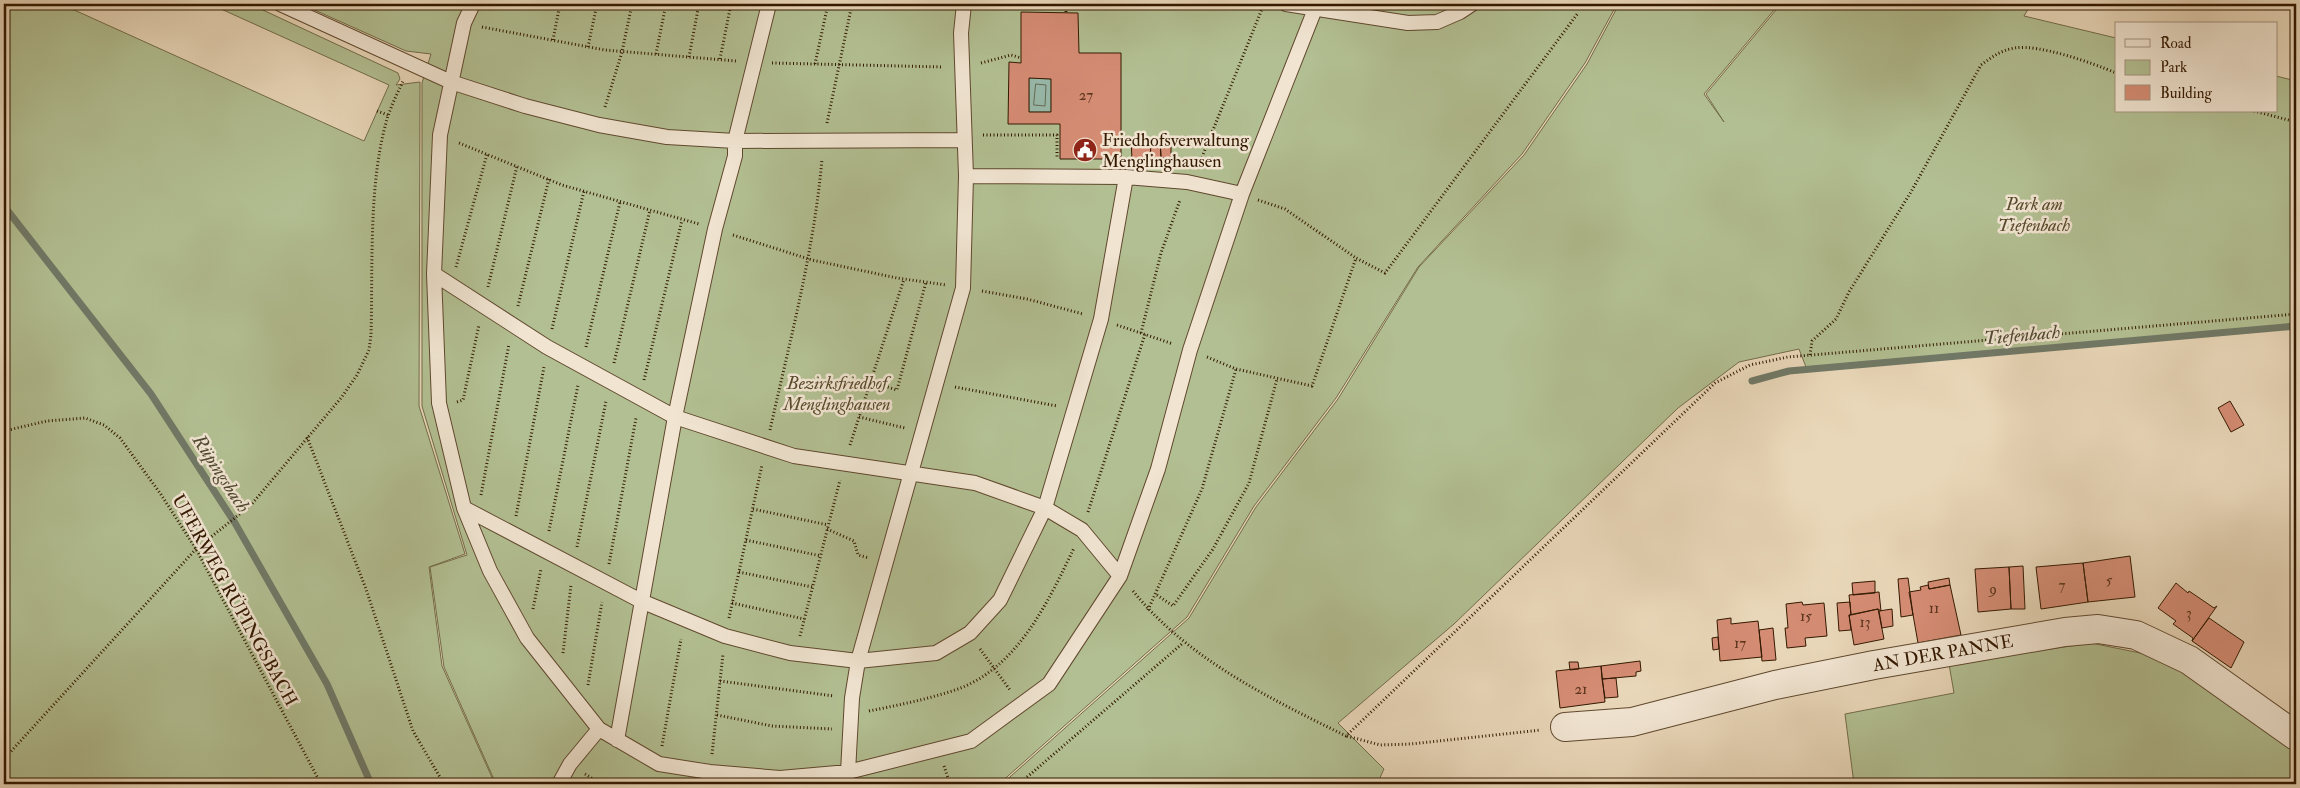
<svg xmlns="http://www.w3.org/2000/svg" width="2300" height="788" font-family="'IM FELL Double Pica',serif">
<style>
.green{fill:#b2bf92;stroke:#726c49}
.water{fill:#98baab;stroke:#707967}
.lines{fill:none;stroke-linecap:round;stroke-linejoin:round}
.shore{stroke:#666956;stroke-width:1}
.stream{stroke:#707967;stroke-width:7}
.building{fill:#d58c74;stroke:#331800;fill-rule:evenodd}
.service-casing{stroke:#60482e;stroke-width:16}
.minor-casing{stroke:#60482e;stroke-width:30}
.path{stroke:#331800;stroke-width:3;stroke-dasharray:1 2.5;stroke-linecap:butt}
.service{stroke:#f1e5d2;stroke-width:14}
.minor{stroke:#f1e5d2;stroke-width:28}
.labels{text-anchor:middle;stroke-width:5;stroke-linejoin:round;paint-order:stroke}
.number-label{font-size:15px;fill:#5c351d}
.poi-label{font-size:18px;fill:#331800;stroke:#f1e5d2;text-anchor:start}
.park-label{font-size:18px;font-style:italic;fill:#594a2c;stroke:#f1e5d2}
.street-label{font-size:18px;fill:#331800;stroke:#f1e5d2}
.water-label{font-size:19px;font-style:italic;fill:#514933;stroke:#f1e5d2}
</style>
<rect width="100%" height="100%" fill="#e9d7b9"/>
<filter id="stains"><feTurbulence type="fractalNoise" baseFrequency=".004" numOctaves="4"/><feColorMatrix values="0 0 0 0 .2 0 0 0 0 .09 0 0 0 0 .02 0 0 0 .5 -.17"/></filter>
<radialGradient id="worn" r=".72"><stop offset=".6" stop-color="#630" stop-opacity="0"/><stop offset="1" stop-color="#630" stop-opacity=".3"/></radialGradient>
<path class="green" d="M4 4H61L364 141 389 85 210 4H250L398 73 400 79 396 85 420 82 419 406 465 554 429 567 442 666 495 784H4Z
M318 4H1617L1585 63 1522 154 1418 267 1336 398 1254 506 1187 617 999 784H496L444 667 430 567 467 555 422 406V83L431 54 406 51 310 8Z
M1619 4H1779L1704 94 1724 122 1706 94 1781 4H2031L2024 16 2116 38V111H2276V76L2296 81V325L1806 367 1799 349 1739 362 1678 408 1454 624 1338 723 1384 769 1377 784H1002L1189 618 1256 507 1338 399 1419 267 1524 155 1587 64Z
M2091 643 2150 655 2197 679 2296 748V784H1854L1845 714 1954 693 1949 664Z"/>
<path class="water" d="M1029 78 1051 79V112H1029Z"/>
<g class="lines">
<path class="shore" d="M1036 84 1046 85 1045 106 1034 105Z"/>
<path class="stream" d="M4 206 151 394 235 523 327 684 371 784
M1752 381 1789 371 2296 326"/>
</g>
<path class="building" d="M1021 12 1078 13 1079 53H1121V159H1060V124H1008L1009 62 1021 63ZM1029 78 1051 79V112H1029Z
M1160 137H1171V158H1161Z
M1150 139H1160L1161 158H1151Z
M1150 139 1151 158 1132 159 1131 140Z
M2230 401 2244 425 2231 432 2218 408Z
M2130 556 2135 597 2088 602 2083 563Z
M2083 563 2088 602 2041 609 2036 567Z
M2023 566 2025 609H2011L2009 567Z
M2009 567 2011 609 1978 612 1975 569Z
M1908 578 1913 615 1901 617 1898 579Z
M1949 578 1950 585 1929 589 1928 582Z
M1875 581V593L1853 595 1852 583Z
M2176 583 2188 593 2189 591 2214 608 2217 606 2192 641 2193 638 2173 624 2176 621 2158 608Z
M1928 585 1929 589 1950 585 1961 635 1918 643 1909 592 1921 590 1920 587Z
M1879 592 1881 611 1878 609 1851 615 1849 595Z
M1802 602 1803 605 1824 603 1827 636 1805 638 1806 646 1787 648 1785 628H1788L1786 604Z
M1850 602 1851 615H1849L1851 630 1839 631 1837 603Z
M1878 609 1884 639 1854 645 1849 615Z
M1892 609 1893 626 1882 628 1879 611Z
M1731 618V624L1758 621 1762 657 1720 661 1717 620Z
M2209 618 2244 642 2231 668 2192 641Z
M1773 628 1776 660 1762 661 1759 630Z
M1718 637 1719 649 1713 650 1712 638Z
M1640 661 1641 671 1636 672V676L1602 679 1601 666Z
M1569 662H1578L1579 669 1570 670Z
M1601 666 1605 702 1560 708 1556 671Z
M1616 678 1618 697 1605 698 1602 679Z"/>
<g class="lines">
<g class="service-casing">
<path id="service" d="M280 4 451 82 525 106 599 125 667 137 735 141 964 140
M473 4 464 23 440 135 434 274 439 403 464 508 490 571 527 638 599 729 659 764 710 772 780 778 848 772 971 741 1049 684 1120 576 1158 469 1190 350 1242 194 1317 4
M1286 4 1408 23 1437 22 1460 12 1472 4
M966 176 1126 177 1187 182 1242 194
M434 274 547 347 675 417 794 456 975 483 1045 508 1082 530 1120 576
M464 508 641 601 725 636 790 653 858 661 936 653 970 633 1000 600 1045 508 1101 319 1126 177
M617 740 675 417 715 229 735 156V141L769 4
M559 784 570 764 599 729
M850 784 848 772 852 698 858 661 963 288 966 176 961 33 964 4"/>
</g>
<g class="minor-casing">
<path id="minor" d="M1565 727 1632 722 1775 685 1874 665 2065 632 2098 629 2136 635 2189 660 2296 736"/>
</g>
<path class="path" d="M1066 4V13
M482 27 605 50 736 61
M553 40 560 4
M588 47 597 4
M656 54 666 4
M689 57 699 4
M720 59 731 4
M772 63 943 67
M981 63 1011 55 1021 58
M815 64 828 4
M605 107 622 52 632 4
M377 111 388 115
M2254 111 2296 122
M827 123 852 4
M983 135H1057V159
M459 143 562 185 699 224
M1198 167 1264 4
M1258 200 1285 209 1356 258
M733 235 812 260 897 278 946 285
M456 267 487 154
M488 287 517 166
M982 291 1027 299 1083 314
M518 306 549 179
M1117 325 1173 344
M552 329 584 191
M1141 333 1161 253 1180 200
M586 347 620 202
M1810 355 1812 341 1836 319 1849 292 1911 192 1981 65C1992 57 2001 50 2015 48 2039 44 2093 63 2116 73
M1207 357 1236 369 1312 386 1356 258 1385 273 1578 13
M614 363 650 210
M644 380 682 220
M871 382 897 390 926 282
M955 387 1057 406
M457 402 463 400 479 325
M859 417 905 428
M770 430C790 340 814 251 822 159
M4 431 47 421 85 418 104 425 120 438 160 493 196 549 321 784
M307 437 366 589 413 731 444 784
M850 445 904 279
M481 495 509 344
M753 509 828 525
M1088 512 1145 334
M516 516 544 367
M827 529 854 541 858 555 869 558
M549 531 578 385
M746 540 821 556
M577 547 606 401
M609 564 636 418
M739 572 812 587
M1133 591C1188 659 1269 698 1346 736L1715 383 1750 365 1788 357 2296 314
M1157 595 1173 606 1213 549 1249 483 1277 379
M732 603 804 619
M533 609 541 569
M1148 610 1202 489 1236 369
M729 618 762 465
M800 636 840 480
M980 649 1010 690
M563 653 571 585
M720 681 834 696
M588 685 602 602
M869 711C899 705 929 699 958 689 1018 667 1048 602 1074 548
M717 715 772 726 832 729
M1347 736 1380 745 1411 744 1541 730
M662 746 681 639
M712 754 723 654
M4 759 196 549 251 505 341 398 357 375 369 350 371 335C373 268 368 180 388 116 392 104 398 92 403 81
M944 766 950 784
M585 774 601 784
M1019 784 1183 643"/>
<use href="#service" class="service"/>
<use href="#minor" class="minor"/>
</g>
<defs>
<g id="civic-disc" transform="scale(1.25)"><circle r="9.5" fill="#8f2418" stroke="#f1e5d2"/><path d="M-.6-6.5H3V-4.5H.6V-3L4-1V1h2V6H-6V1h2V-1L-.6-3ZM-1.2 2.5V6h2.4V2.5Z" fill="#fff"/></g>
</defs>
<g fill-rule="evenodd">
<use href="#civic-disc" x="1085" y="150"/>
</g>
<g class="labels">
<g class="number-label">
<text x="1086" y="100">27</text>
<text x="2109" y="585">5</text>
<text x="2062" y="590">7</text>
<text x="1993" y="594">9</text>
<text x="1934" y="613">11</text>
<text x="2189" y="618">3</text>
<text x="1806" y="621">15</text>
<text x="1865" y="627">13</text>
<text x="1740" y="648">17</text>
<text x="1581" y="694">21</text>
</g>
<g class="poi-label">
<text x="1102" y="146">Friedhofsverwaltung<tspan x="1102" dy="21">Menglinghausen</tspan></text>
</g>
<g class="park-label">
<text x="2034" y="210">Park am<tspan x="2034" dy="21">Tiefenbach</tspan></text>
<text x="837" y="389">Bezirksfriedhof<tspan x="837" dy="21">Menglinghausen</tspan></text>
</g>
<g class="street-label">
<text transform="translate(235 600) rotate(61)" y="6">UFERWEG RÜPINGSBACH</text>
<text transform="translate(1943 653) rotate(-10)" y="6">AN DER PANNE</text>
</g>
<g class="water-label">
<text transform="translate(2022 334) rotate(-5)" y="7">Tiefenbach</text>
<text transform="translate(222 473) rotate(57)" y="7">Rüpingsbach</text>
</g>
</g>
<rect width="2300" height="788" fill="none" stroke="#e9d7b9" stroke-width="20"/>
<rect x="5" y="5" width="2290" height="778" fill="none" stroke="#331800" stroke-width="2.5"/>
<rect x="10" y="10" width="2280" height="768" fill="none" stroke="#331800"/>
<rect x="2115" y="22" width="162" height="90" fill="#f1e5d2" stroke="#a5937e"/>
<rect x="2125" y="39" width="25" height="8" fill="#f1e5d2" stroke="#a5937e"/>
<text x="2160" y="48" font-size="15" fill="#331800">Road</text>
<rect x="2125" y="60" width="25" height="15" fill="#b2bf92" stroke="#a5937e"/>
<text x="2160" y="72" font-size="15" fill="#331800">Park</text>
<rect x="2125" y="85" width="25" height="15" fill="#d58c74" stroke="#a5937e"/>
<text x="2160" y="98" font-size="15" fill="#331800">Building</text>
<rect width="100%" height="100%" filter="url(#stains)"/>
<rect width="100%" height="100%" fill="url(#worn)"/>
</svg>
